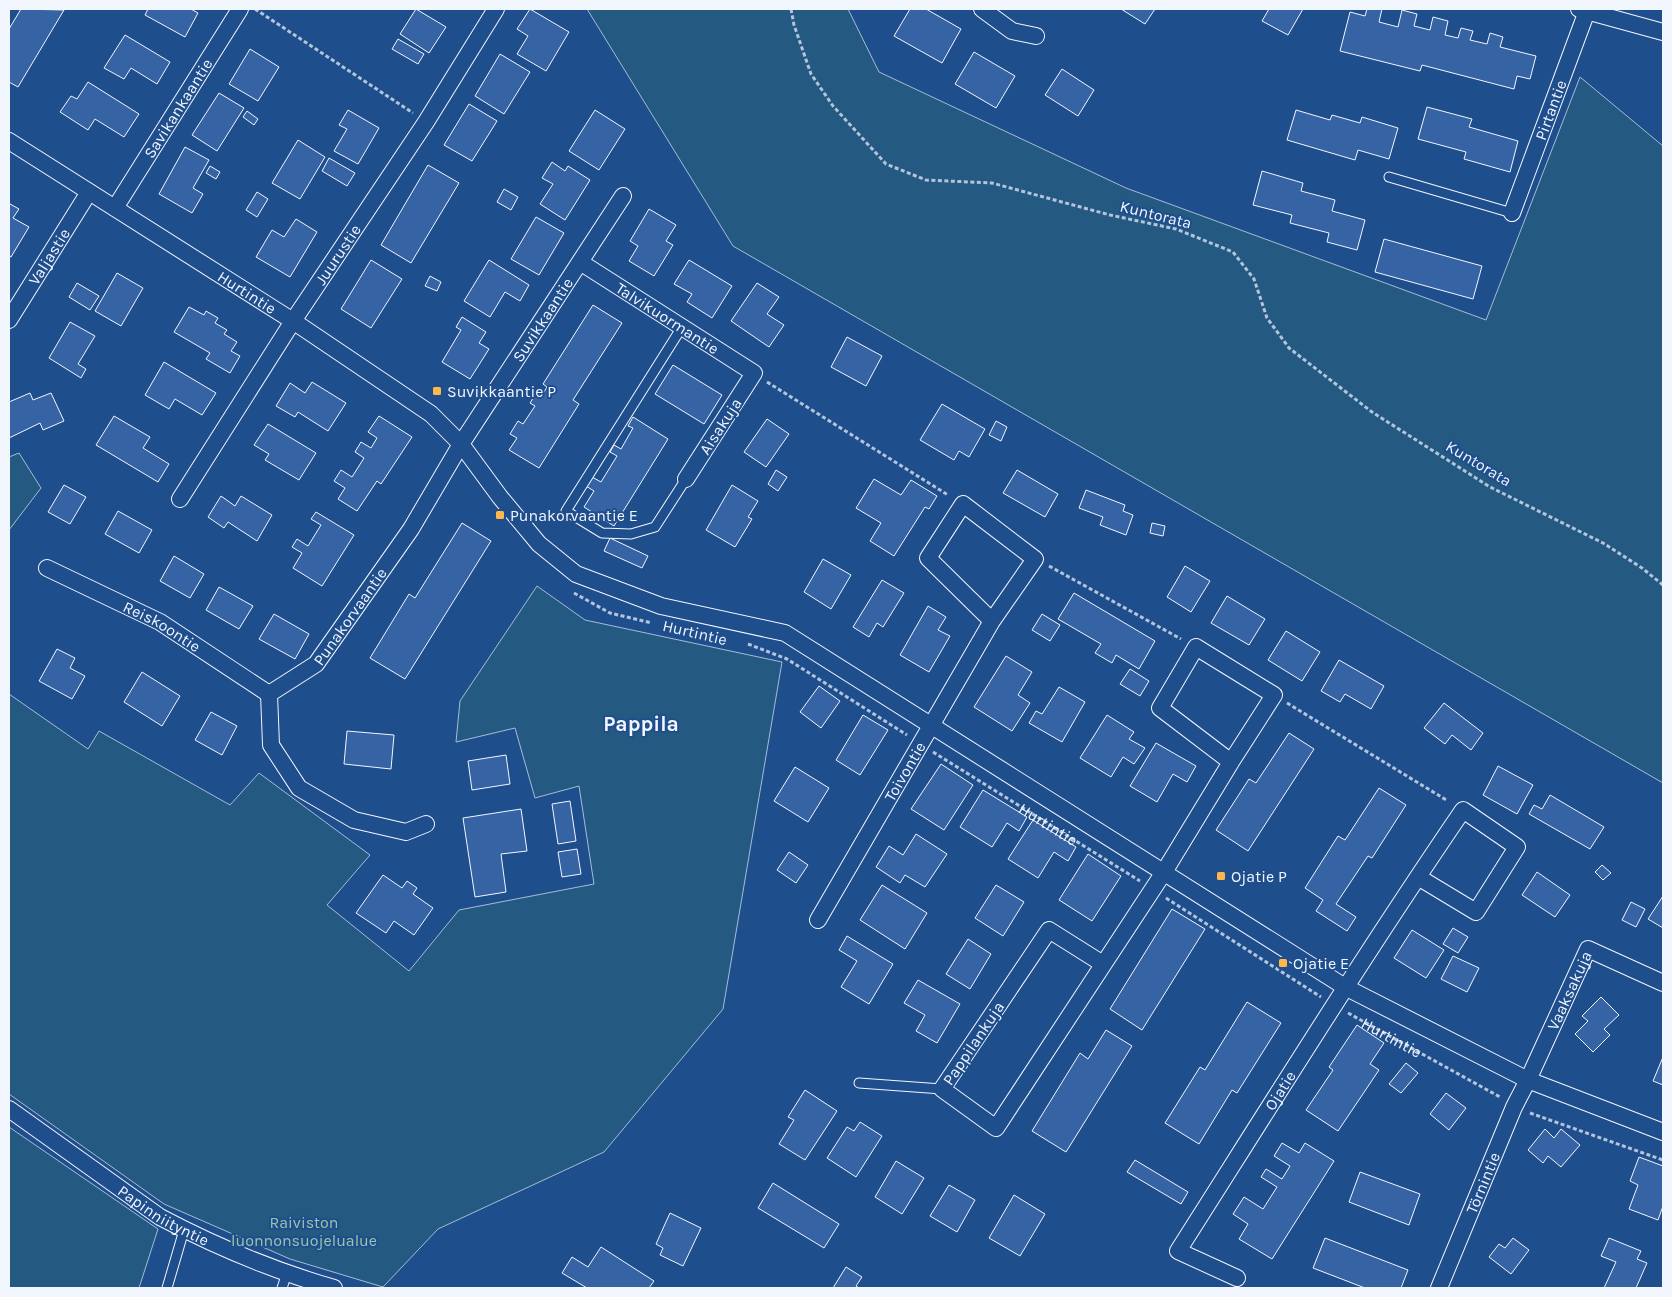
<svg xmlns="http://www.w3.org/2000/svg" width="1672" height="1297" font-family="Karla,sans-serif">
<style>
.green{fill:#245a82;stroke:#a8bbd7}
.building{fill:#3563a3;stroke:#f2f6ff}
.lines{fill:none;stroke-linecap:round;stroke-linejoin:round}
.service-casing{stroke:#f2f6ff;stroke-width:11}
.minor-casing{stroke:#f2f6ff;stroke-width:18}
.path{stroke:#b3c4dc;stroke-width:3;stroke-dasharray:4 2.5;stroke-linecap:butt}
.service{stroke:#1f4e8c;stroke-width:9}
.minor{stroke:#1f4e8c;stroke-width:16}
.poi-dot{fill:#ffb74d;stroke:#1f4e8c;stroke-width:2}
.labels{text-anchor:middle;stroke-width:4;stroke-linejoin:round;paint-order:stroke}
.street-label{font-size:16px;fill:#f2f6ff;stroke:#1f4e8c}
.poi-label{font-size:16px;fill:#f2f6ff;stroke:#1f4e8c;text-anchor:start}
.park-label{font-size:16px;fill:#97c8a6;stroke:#1f4e8c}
.district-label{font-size:21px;font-weight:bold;fill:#f2f6ff;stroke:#1f4e8c}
</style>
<rect width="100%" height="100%" fill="#1f4e8c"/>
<path class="green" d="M587 9H848L879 72 1126 188 1486 320 1580 77 1663 146V783L733 246Z
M19 453 41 488 9 530V457Z
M537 586 585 620 782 662 723 1009 604 1152 438 1229 383 1287 290 1259 164 1204 9 1094V694L88 749 99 731 230 805 259 773 370 855 327 905 409 971 459 910 594 884 579 786 535 798 515 728 456 742 460 701Z
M9 1127 158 1229 139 1288H9Z"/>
<path class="building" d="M21 9 64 10 18 87 9 82V29Z
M148 9H191L198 13 185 37 145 15Z
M416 9 446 27 429 53 400 34Z
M530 9 569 32 546 71 517 54 528 36 517 29Z
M910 9H926L961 29 942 63 894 36Z
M1121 9H1155L1145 24Z
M1269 9H1303L1288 35 1262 21Z
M1367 9H1382L1379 22 1398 27 1402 10 1417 14 1414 26 1430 30 1433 17 1448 21 1445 35 1458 38 1461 28 1473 31 1470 40 1487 44 1490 33 1503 37 1500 47 1536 56 1530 79 1517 76 1514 89 1422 65 1420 71 1340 51 1350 12 1365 16Z
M125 35 170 62 157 84 131 68 124 79 104 68Z
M398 39 424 54 418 64 392 49Z
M250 49 279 67 258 101 229 84Z
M974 52 1015 76 996 108 955 84Z
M500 54 530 72 504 114 475 96Z
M1062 69 1094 90 1078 116 1045 95Z
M88 82 139 114 124 137 95 119 88 130 60 112 71 96 77 99Z
M219 93 244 108 217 151 192 135Z
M469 104 497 121 472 161 444 145Z
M1427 107 1472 119 1469 127 1518 141 1510 172 1464 159 1466 152 1418 139Z
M348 110 379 128 358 164 334 151 347 129 339 125Z
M595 110 625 129 599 170 569 151Z
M1296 110 1330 120 1332 115 1360 123 1362 117 1398 128 1389 159 1358 150 1355 160 1287 140Z
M247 111 258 119 254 125 243 117Z
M298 140 325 157 300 199 272 183Z
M185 147 209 160 193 188 203 194 192 213 159 194Z
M329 158 355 173 347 186 322 171Z
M552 162 565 171 568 166 590 180 565 220 540 204 553 184 542 178Z
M428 165 459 183 411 263 381 245Z
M210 166 220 172 216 179 206 173Z
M1262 171 1303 183 1301 191 1335 200 1332 211 1365 220 1357 250 1327 242 1329 233 1290 223 1292 215 1253 205Z
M504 189 518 197 511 210 497 202Z
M257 192 268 199 257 217 246 210Z
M10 204 19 209 13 218 29 227 11 257 9 256V206Z
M649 209 676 225 666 241 673 245 654 276 629 261 638 246 630 241Z
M536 217 564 233 539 275 511 259Z
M296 219 317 232 290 277 256 257 272 230 284 237Z
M1384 239 1482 266 1473 299 1375 272Z
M371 260 402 279 371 328 341 309Z
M489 260 529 285 520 301 505 292 490 317 464 301Z
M689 260 732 286 712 318 687 302 692 294 674 284Z
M117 273 143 288 121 326 95 311Z
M430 276 441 282 437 291 425 286Z
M77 283 99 296 90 310 69 297Z
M757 283 779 297 767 314 784 325 769 347 731 321Z
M593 305 622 323 573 400 579 404 539 468 509 450 517 438 510 434 518 421 523 424 535 406 530 403 537 392 542 395 547 387 543 384Z
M189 307 204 315 206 311 218 318 215 323 227 330 224 334 237 342 231 351 240 356 230 373 206 359 210 353 174 332Z
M462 317 486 332 479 343 489 349 470 379 442 362 461 330 456 327Z
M70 322 95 336 78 364 86 369 81 378 49 358Z
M847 337 882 356 866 386 831 367Z
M164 362 216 393 202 415 175 399 169 409 145 395Z
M673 365 722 395 704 424 655 394Z
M312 382 346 403 328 431 298 412 295 417 276 406 290 383 305 393Z
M30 393 33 400 51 393 64 421 43 430 40 423 9 438V402Z
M942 404 985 429 969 457 959 451 954 460 920 440Z
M114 416 150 437 143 448 169 464 158 482 96 445Z
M379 416 412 437 381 484 377 481 357 511 338 499 345 488 334 481 341 470 352 477 364 458 355 452 361 442 371 448 377 438 368 432Z
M633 417 668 439 614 526 584 507 594 491 586 486 592 477 601 482 617 456 610 452 614 445 621 449 633 428 628 426Z
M767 419 789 434 766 467 744 452Z
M996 421 1007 427 1001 441 989 435Z
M268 424 316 453 299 480 265 460 269 454 254 445Z
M776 470 787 477 778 491 768 484Z
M1017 470 1058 494 1045 517 1003 493Z
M874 479 901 495 911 480 937 496 929 509 925 507 894 556 870 541 881 523 856 508Z
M64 485 86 497 70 524 48 512Z
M732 485 758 501 748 517 752 519 735 547 706 530Z
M1086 490 1125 505 1123 511 1133 515 1126 535 1100 525 1103 517 1079 508Z
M221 496 235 506 241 496 272 515 257 541 228 522 224 528 208 517Z
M118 511 152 530 139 553 105 534Z
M316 512 354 535 322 586 293 568 302 553 292 547 297 539 308 546 321 525 311 519Z
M462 523 491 541 405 679 370 658 409 594 415 598Z
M1152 523 1165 526 1163 536 1150 533Z
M610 538 648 556 642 568 604 551Z
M174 556 204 574 190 598 160 581Z
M823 559 851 575 831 609 804 592Z
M1185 566 1210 581 1191 612 1167 597Z
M882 580 904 593 883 627 877 623 869 637 853 627Z
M219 587 253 606 239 629 206 610Z
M1074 593 1155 641 1139 669 1116 655 1112 663 1095 653 1101 644 1058 619Z
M1227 596 1265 619 1249 645 1211 623Z
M928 606 946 617 938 630 950 636 929 672 900 655Z
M274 614 309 634 295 659 259 639Z
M1042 614 1060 625 1050 641 1032 630Z
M1286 631 1320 652 1302 681 1268 660Z
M57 649 75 658 70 668 85 676 72 699 39 681Z
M1006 656 1032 672 1018 695 1030 703 1012 731 974 707Z
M1339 660 1384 686 1371 709 1345 694 1340 702 1321 691Z
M1130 669 1149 681 1140 696 1120 684Z
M142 672 180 696 162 726 124 702Z
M819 686 840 701 821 728 800 712Z
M1059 687 1085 702 1062 742 1029 723 1036 711 1042 714Z
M1444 703 1483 733 1471 750 1452 735 1445 744 1424 728Z
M211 712 237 726 222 755 195 740Z
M863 715 888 730 860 775 836 760Z
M1107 715 1134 732 1129 739 1145 748 1134 764 1123 757 1111 777 1080 758Z
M347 731 394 735 391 769 344 764Z
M1289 733 1314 749 1248 851 1216 830 1249 779 1256 783Z
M1156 743 1196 766 1187 782 1173 774 1157 802 1130 786Z
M506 755 510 784 472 790 468 761Z
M941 764 973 785 944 830 911 809Z
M1498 766 1533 785 1517 814 1483 795Z
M795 767 829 788 808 822 774 801Z
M1379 788 1406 805 1372 858 1368 856 1336 904 1356 917 1347 931 1316 911 1323 900 1305 888 1338 836 1345 840Z
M983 790 1027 817 1019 831 1007 823 992 847 960 827Z
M1550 795 1604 827 1590 849 1529 814 1534 805 1542 809Z
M570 801 576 841 558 844 552 804Z
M521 809 527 851 501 854 506 892 475 897 463 818Z
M1033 820 1076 847 1068 861 1054 852 1038 878 1008 859Z
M916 834 947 854 925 887 905 875 900 883 876 867 889 846 903 855Z
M577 849 581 874 562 877 558 852Z
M789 852 808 865 796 883 777 870Z
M1088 854 1121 876 1092 921 1059 900Z
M1602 865 1611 873 1603 880 1595 872Z
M1537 872 1570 895 1555 917 1522 895Z
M383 875 402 888 407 881 417 888 413 894 433 908 414 935 394 921 386 933 356 913Z
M882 885 927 913 905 949 860 920Z
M996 885 1024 902 1003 936 975 918Z
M1663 896V928L1648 919Z
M1631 902 1645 909 1636 927 1622 920Z
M1172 909 1205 929 1142 1030 1110 1009Z
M1453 928 1468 937 1458 953 1443 944Z
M1412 930 1444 950 1426 978 1394 958Z
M847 936 893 964 869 1004 841 987 857 961 839 950Z
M968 939 991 954 970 989 946 974Z
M1453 956 1479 968 1467 992 1441 979Z
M918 980 960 1004 937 1043 916 1031 925 1015 904 1003Z
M1601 997 1619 1015 1604 1029 1610 1035 1593 1052 1575 1034 1588 1021 1582 1016Z
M1247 1002 1281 1023 1237 1093 1232 1090 1199 1144 1165 1123 1200 1067 1205 1070Z
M1357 1025 1384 1043 1370 1064 1379 1070 1338 1131 1306 1110 1333 1070 1329 1067Z
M1106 1030 1132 1046 1066 1152 1032 1131 1080 1053 1088 1059Z
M1663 1057V1085L1653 1081Z
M1406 1063 1418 1073 1401 1093 1389 1084Z
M805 1090 837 1111 805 1160 779 1144 794 1120 788 1117Z
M1446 1093 1466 1108 1449 1130 1430 1114Z
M860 1122 882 1136 856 1177 827 1158 847 1127 854 1131Z
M1545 1129 1554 1138 1561 1129 1580 1145 1561 1167 1548 1156 1543 1163 1528 1150Z
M1282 1143 1299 1153 1305 1143 1334 1161 1272 1259 1239 1239 1248 1224 1233 1214 1244 1197 1263 1209 1277 1187 1261 1177 1266 1169 1282 1179 1290 1166 1274 1156Z
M1639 1157 1663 1166V1206L1658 1220 1629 1209 1638 1185 1630 1181Z
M1135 1160 1188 1192 1181 1204 1127 1172Z
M896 1161 924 1178 902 1214 875 1197Z
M1360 1172 1420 1194 1409 1225 1349 1202Z
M773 1183 839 1224 824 1248 758 1208Z
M949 1185 975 1200 957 1232 930 1216Z
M1014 1195 1045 1214 1020 1256 989 1238Z
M670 1213 701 1228 683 1266 660 1255 663 1248 656 1244Z
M1325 1238 1408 1270 1401 1288H1365L1313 1268Z
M1513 1238 1529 1250 1511 1274 1489 1257 1499 1244 1505 1248Z
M1609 1238 1641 1251 1637 1259 1647 1263 1636 1288H1604L1616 1262 1601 1256Z
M601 1247 654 1281 649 1288H587L562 1273 572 1257 588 1267Z
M846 1267 862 1277 856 1286 859 1288H833Z"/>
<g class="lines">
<g class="service-casing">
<path id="service" d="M1389 177 1512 213
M682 327 566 511 602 533 631 534 655 527 686 479
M859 1083 942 1089
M167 1288 184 1230
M282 1288 287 1273"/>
</g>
<g class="minor-casing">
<g id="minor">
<path d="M982 9 1012 31 1036 36"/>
<path d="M1579 9 1663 32"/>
<path id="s3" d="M9 141 293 321 431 414 461 444 500 497 539 544 576 574 661 606 785 633 1345 987 1528 1080 1663 1132"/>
<path id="s4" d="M115 208 240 9"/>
<path id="s5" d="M1512 213 1587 11 1589 9"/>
<path id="s6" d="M580 262 754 373 686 479"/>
<path id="s7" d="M9 320 89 192"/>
<path id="s8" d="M180 499 293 321 426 122 496 9"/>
<path id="s9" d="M47 568 160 622 269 694"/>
<path id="s10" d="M426 824 406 832 354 820 299 788 271 745 269 694 316 664 411 529 461 444 623 196"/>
<path id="s11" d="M818 920 992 621 928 558 963 504 1035 559 992 621"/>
<path d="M1103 964 1049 930 942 1089 996 1128 1164 872 1231 762 1160 708 1196 647 1274 695 1231 762"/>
<path id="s12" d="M9 1109 160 1217C215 1246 275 1271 334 1288"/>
<path id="s13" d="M1237 1278 1178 1251C1272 1103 1364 955 1463 810L1517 847 1476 912 1418 877"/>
<path id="s14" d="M1439 1288 1514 1107 1528 1080 1588 949 1663 983"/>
</g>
</g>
<g class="path">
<path d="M255 9 413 113"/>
<path d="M791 9 794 25 811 74 833 106 886 164 926 180 992 183 1110 215 1176 229 1233 252 1254 279 1267 318 1289 348 1372 412 1490 487 1603 543 1642 568 1663 585"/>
<path d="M767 382 948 495"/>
<path d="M1049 566 1181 639"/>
<path d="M574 593 610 613 652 623"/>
<path d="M748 644 787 659 907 735"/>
<path d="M1287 703 1448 801"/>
<path id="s1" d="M933 752 1140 881"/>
<path d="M1166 898 1321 997"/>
<path id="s2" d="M1348 1013 1500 1097"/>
<path d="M1530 1113 1663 1160"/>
</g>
<use href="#service" class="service"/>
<use href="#minor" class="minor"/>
</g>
<g class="poi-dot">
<rect x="432" y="386" width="10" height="10" rx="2.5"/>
<rect x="495" y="510" width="10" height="10" rx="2.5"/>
<rect x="1216" y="871" width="10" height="10" rx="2.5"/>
<rect x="1278" y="958" width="10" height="10" rx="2.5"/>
</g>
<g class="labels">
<g class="street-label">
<text dy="6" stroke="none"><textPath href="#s4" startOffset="118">Savikankaantie</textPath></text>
<text dy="6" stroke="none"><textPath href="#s5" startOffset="110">Pirtantie</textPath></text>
<text transform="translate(1156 214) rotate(14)" y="6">Kuntorata</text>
<text dy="6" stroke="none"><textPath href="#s8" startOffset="291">Juurustie</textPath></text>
<text dy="6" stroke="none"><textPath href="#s7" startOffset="75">Valjastie</textPath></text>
<text dy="6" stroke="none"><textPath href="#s3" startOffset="282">Hurtintie</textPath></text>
<text dy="6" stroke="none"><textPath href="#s6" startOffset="104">Talvikuormantie</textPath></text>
<text dy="6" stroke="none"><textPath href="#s10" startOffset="709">Suvikkaantie</textPath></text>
<text transform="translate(720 426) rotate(-57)" y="6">Aisakuja</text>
<text transform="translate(1479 463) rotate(31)" y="6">Kuntorata</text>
<text dy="6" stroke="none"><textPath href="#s10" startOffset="355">Punakorvaantie</textPath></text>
<text dy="6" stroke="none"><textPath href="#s9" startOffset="129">Reiskoontie</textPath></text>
<text transform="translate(695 632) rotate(13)" y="6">Hurtintie</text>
<text dy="6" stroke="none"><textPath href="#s11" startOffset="172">Toivontie</textPath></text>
<text dy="6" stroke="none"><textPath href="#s1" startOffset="136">Hurtintie</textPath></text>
<text dy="6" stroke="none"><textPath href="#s14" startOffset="325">Vaaksakuja</textPath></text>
<text dy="6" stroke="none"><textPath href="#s2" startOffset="50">Hurtintie</textPath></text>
<text transform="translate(973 1043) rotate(-56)" y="6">Pappilankuja</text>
<text dy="6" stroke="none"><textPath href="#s13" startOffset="255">Ojatie</textPath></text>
<text dy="6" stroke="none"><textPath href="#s14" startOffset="114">Törnintie</textPath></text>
<text dy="6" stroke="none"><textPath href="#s12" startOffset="188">Papinniityntie</textPath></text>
</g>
<g class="poi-label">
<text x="447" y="397">Suvikkaantie P</text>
<text x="510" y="521">Punakorvaantie E</text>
<text x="1231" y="882">Ojatie P</text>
<text x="1293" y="969">Ojatie E</text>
</g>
<g class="park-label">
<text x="304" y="1228">Raiviston<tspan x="304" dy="18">luonnonsuojelualue</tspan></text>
</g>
<g class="district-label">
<text x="641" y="731">Pappila</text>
</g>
</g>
<rect width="1672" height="1297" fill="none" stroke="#f2f6ff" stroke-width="20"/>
</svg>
